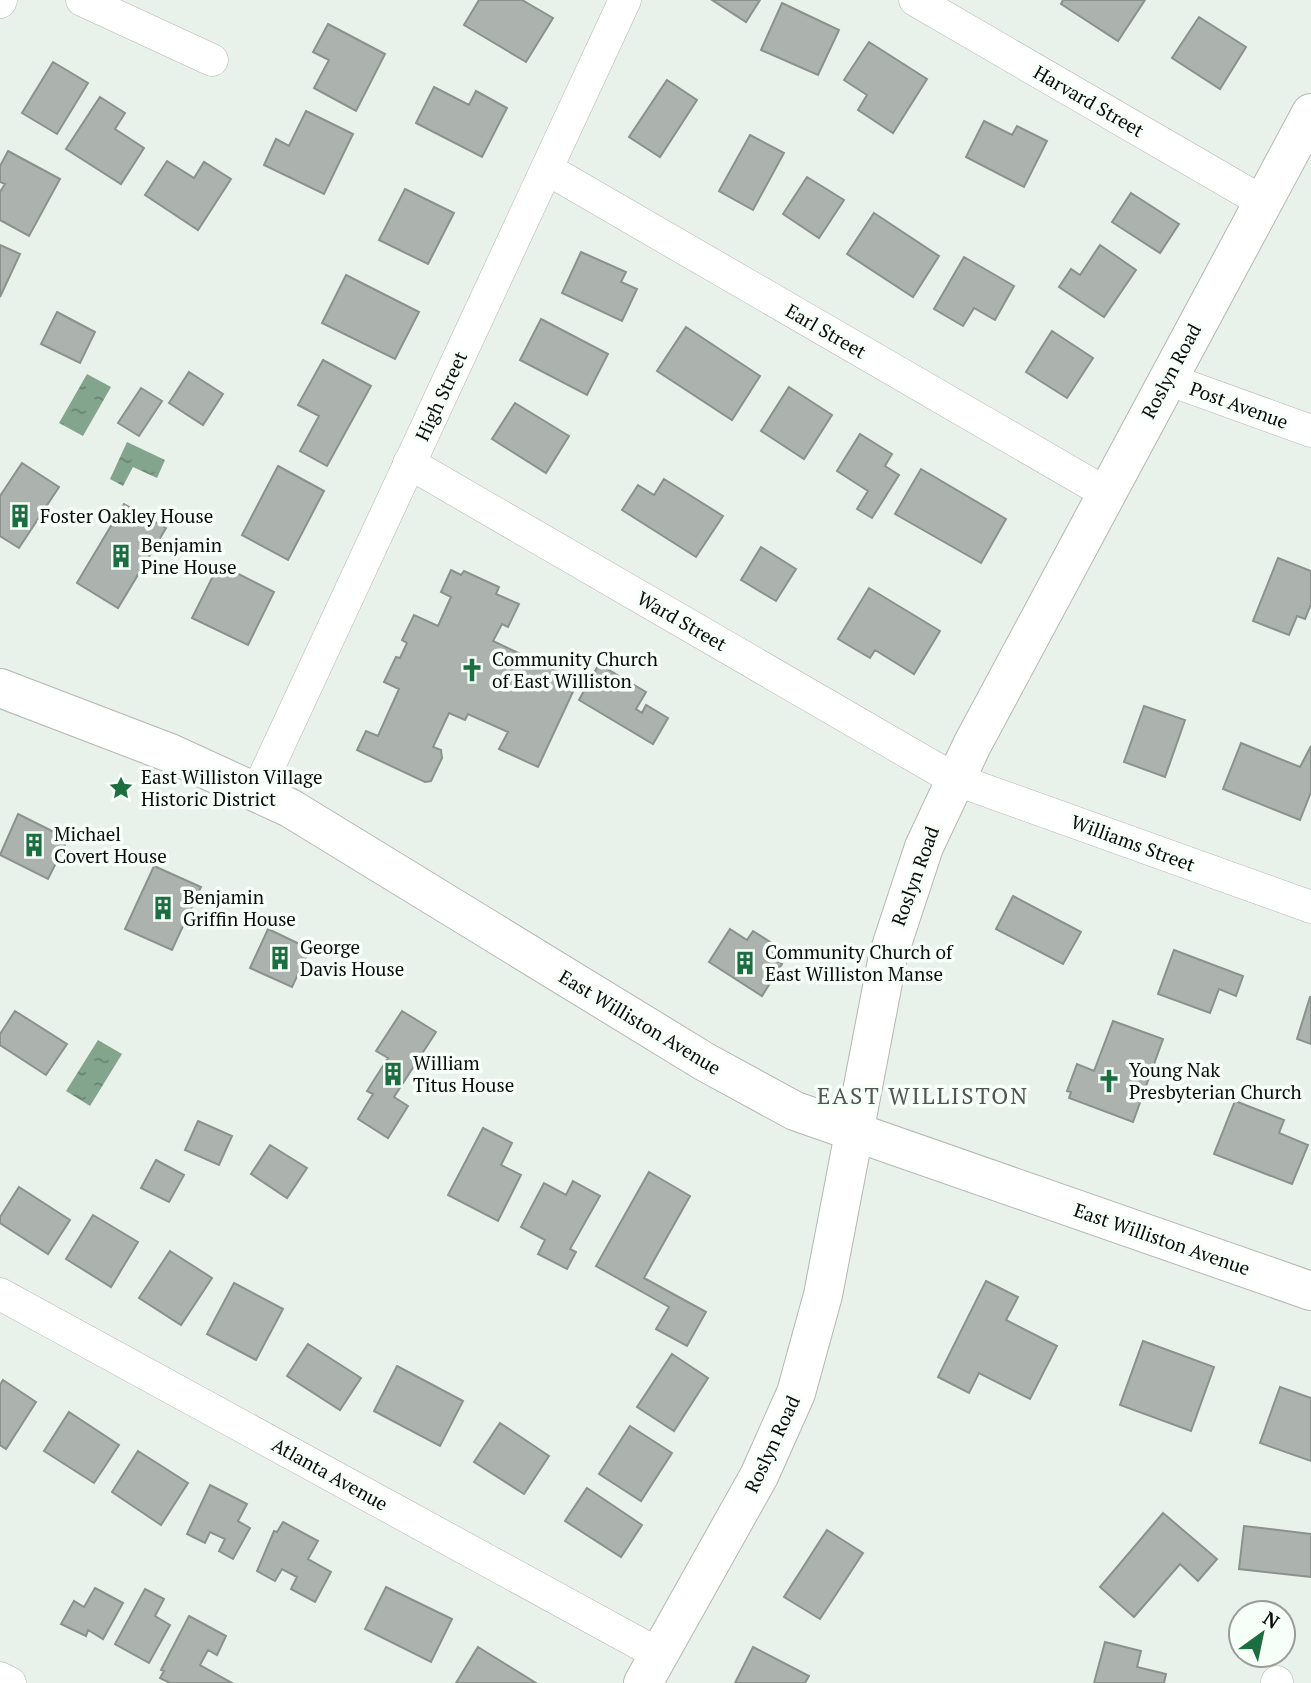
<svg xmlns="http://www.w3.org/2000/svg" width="1311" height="1683" font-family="'PT Serif',serif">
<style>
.water{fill:url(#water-ripples)}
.building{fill:#acb3ae;stroke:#8b928d;stroke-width:2}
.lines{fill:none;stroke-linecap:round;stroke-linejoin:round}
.minor-casing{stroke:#b1b8b3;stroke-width:33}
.secondary-casing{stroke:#b1b8b3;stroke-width:40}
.primary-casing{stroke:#b1b8b3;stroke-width:40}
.minor{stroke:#fff;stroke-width:32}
.secondary{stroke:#fff;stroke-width:38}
.primary{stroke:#fff;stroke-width:38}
.labels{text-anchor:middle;stroke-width:7;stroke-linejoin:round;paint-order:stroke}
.street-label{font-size:19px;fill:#0a0c0b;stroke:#f7fff9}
.poi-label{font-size:19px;fill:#0a0c0b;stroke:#f7fff9;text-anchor:start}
.quarter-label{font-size:23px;letter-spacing:2px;fill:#505651;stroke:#f7fff9}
</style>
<defs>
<pattern id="water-ripples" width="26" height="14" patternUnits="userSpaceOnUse" patternTransform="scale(1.75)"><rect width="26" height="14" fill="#83a48d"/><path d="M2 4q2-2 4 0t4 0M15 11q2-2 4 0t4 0" fill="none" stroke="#698471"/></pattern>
</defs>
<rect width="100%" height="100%" fill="#e9f1eb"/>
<path class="water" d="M87 374 111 387 83 436 59 423Z
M127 442 165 460 157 478 133 467 123 486 110 479Z
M98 1040 122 1054 90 1106 66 1091Z"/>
<path class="building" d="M479 0H522L553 18 526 62 464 25Z
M712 0H760L746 22Z
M1063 0H1145L1118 41 1061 4Z
M782 3 839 30 818 75 761 50Z
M1199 17 1246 47 1220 89 1172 58Z
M328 24 385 54 356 111 314 88 329 60 313 52Z
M869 42 927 79 893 133 858 110 867 95 844 80Z
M53 62 88 83 57 134 22 113Z
M667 80 697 100 660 157 629 137Z
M434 87 469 105 476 91 507 108 482 157 416 123Z
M100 97 125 113 115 129 144 148 121 184 66 149Z
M306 111 353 134 324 194 264 165 276 139 289 146Z
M984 121 1012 135 1017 126 1047 141 1024 187 966 157Z
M750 135 784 153 753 210 719 191Z
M8 151 60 179 29 236 0 220V192L5 184 0 182V166Z
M167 161 194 178 204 162 231 179 198 230 145 195Z
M807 177 844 200 819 238 783 214Z
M405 189 454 213 428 264 379 240Z
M1131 193 1179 224 1160 253 1112 222Z
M874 213 939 256 913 297 847 254Z
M0 245 20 254 0 297Z
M1100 245 1136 270 1104 317 1059 287 1071 269 1080 275Z
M581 252 626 272 621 282 637 289 622 321 562 293Z
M964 257 1014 286 995 320 974 308 963 326 934 309Z
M346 275 419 312 395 359 322 323Z
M57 312 95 332 80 363 41 344Z
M541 319 608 354 587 395 520 360Z
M686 327 760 376 732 420 657 371Z
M1052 331 1093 358 1067 398 1026 372Z
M323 360 371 386 327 466 300 451 319 416 298 405Z
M189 372 223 394 203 425 169 403Z
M789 387 832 415 804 459 761 431Z
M141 388 162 401 139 436 118 423Z
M515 403 569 436 546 473 492 439Z
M860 434 892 454 885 466 899 475 872 518 857 509 868 491 837 471Z
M22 463 59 487 19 548 0 536V496Z
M278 466 324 491 288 560 242 535Z
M921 469 1006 519 981 563 895 514Z
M664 479 723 516 696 557 622 510 638 485 654 495Z
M124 504 166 528 118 608 77 583Z
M761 547 796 569 776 601 741 580Z
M1278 558 1311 571V604L1305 619 1297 616 1289 635 1253 621Z
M219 564 274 592 248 645 192 618Z
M451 570 461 575 464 571 499 587 496 594 519 604 508 627 502 624 493 641 578 681 538 767 499 749 508 732 468 714 465 720 449 713 433 747 441 750 442 758 431 781 425 782 357 750 366 731 378 736 399 689 384 682 396 657 400 658 407 643 402 640 414 615 438 626 451 597 441 592Z
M869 588 940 631 914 674 875 650 870 658 838 639Z
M599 664 646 692 636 709 642 713 646 705 668 718 653 744 579 700Z
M1144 706 1185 720 1165 777 1124 762Z
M1241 743 1300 767 1311 746V792L1300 820 1223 789Z
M18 814 68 839 48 879 0 855Z
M154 866 201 887 172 950 125 929Z
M1013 896 1081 932 1063 964 996 929Z
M268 929 310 949 292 987 250 968Z
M730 929 747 940 753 931 778 947 771 957 782 964 762 996 709 962Z
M1174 950 1243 976 1236 996 1219 989 1210 1013 1158 994Z
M1310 997H1311V1044L1297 1039Z
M15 1011 67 1044 46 1075 0 1045V1034Z
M402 1011 436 1032 394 1097 408 1106 388 1138 358 1119 373 1094 367 1091 388 1058 376 1051Z
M1113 1021 1163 1039 1133 1122 1069 1098 1071 1092 1067 1091 1077 1064 1094 1071Z
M1235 1101 1284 1120 1279 1133 1308 1145 1292 1184 1214 1154Z
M198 1121 232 1136 219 1165 185 1150Z
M483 1128 512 1143 501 1165 521 1175 498 1221 448 1195Z
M270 1145 307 1168 287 1198 251 1174Z
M156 1160 184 1175 169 1202 141 1188Z
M649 1172 690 1196 644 1278 706 1312 687 1346 656 1329 669 1307 596 1266Z
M573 1181 600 1196 570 1249 576 1252 567 1269 538 1254 545 1240 521 1227 544 1183 566 1195Z
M19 1187 70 1220 48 1254 0 1223V1217Z
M93 1215 138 1242 111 1287 66 1259Z
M170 1251 212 1278 181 1325 139 1298Z
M986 1281 1018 1297 1006 1320 1057 1346 1030 1399 979 1373 969 1393 938 1377Z
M234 1283 283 1309 256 1360 207 1334Z
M1143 1341 1214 1367 1191 1431 1120 1405Z
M308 1344 361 1378 340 1410 287 1376Z
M672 1354 708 1378 674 1431 637 1407Z
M397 1366 463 1401 440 1446 374 1411Z
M3 1380 36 1402 6 1449 0 1445V1385Z
M1280 1387 1311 1398V1461L1260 1443Z
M69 1412 119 1445 94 1483 44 1451Z
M500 1423 549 1456 524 1494 474 1462Z
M630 1426 672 1453 641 1501 599 1474Z
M138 1451 188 1483 161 1525 112 1492Z
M210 1485 247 1504 238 1521 250 1528 233 1559 219 1551 225 1539 210 1532 205 1543 187 1534Z
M587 1488 642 1525 621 1557 565 1521Z
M1163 1513 1217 1559 1198 1581 1180 1564 1134 1617 1100 1587Z
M283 1522 318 1541 308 1559 331 1572 315 1602 291 1589 297 1577 282 1569 275 1581 257 1571 274 1531 277 1532Z
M1244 1526 1311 1534V1577L1239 1569Z
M827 1530 863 1553 820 1619 784 1597Z
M386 1587 452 1619 431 1662 365 1629Z
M95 1588 123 1603 103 1639 88 1630 86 1636 61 1624 74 1601 84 1607Z
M145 1589 164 1599 155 1616 170 1625 149 1663 115 1644Z
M189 1616 226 1636 217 1655 208 1650 200 1665 232 1683H170L160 1678 164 1671 161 1670Z
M1105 1642 1141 1651 1137 1667 1166 1674 1164 1683H1094Z
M478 1647 536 1683H456Z
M753 1647 809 1676 805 1683H735Z"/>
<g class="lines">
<g class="minor-casing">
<path id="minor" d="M82 0 212 60
M915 0 1263 202
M0 2 1 0
M547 169 1106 493
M1167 379 1311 431
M409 463 954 779 1311 907
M257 792 625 0
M0 1294 660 1655
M0 1678 10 1683
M1277 1682V1683"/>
</g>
<g class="secondary-casing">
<path id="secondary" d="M643 1683 759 1476 796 1393 823 1295 888 956 924 847 972 745 1311 113"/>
</g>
<g class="primary-casing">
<path id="primary" d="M0 688 170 753 290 808 705 1062 795 1111 1311 1291"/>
</g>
<use href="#minor" class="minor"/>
<use href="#secondary" class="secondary"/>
<use href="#primary" class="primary"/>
</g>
<defs>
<g id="building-bare" transform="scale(1.89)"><path d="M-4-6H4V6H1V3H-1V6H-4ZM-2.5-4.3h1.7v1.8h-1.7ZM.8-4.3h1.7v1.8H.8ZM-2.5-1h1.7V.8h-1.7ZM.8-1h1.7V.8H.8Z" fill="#1b6e3f" stroke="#f7fff9" stroke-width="2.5" paint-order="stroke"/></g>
<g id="church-bare" transform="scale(1.89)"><path d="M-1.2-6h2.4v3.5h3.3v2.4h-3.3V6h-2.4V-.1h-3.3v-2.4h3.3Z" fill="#1b6e3f" stroke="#f7fff9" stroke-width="2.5" paint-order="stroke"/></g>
<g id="sight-bare" transform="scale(1.89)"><path d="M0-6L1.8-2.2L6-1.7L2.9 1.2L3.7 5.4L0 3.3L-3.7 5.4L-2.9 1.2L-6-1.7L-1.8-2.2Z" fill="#1b6e3f" stroke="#f7fff9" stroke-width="2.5" paint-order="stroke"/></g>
</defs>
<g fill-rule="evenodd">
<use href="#building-bare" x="20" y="516"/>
<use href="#building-bare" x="121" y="556"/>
<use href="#church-bare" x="472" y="670"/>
<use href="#sight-bare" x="121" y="788"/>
<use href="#building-bare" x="34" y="845"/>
<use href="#building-bare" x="163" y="908"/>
<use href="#building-bare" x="280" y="958"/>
<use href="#building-bare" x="745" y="963"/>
<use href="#building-bare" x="393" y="1074"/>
<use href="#church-bare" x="1109" y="1081"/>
</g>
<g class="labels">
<g class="street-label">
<text transform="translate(1089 101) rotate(30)" y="7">Harvard Street</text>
<text transform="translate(826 331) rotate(30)" y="7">Earl Street</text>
<text transform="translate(1171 371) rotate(-62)" y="7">Roslyn Road</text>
<text transform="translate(441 396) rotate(-65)" y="7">High Street</text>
<text transform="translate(1239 405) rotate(20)" y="7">Post Avenue</text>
<text transform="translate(682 621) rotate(30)" y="7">Ward Street</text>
<text transform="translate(1133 843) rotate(20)" y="7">Williams Street</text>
<text transform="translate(915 876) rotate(-70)" y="7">Roslyn Road</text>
<text transform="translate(640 1022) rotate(31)" y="7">East Williston Avenue</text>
<text transform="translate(1162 1239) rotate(19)" y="7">East Williston Avenue</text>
<text transform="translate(772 1444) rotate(-65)" y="7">Roslyn Road</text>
<text transform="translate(330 1474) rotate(29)" y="7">Atlanta Avenue</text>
</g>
<g class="poi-label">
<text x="40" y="523">Foster Oakley House</text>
<text x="141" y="552">Benjamin<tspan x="141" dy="22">Pine House</tspan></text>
<text x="492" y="666">Community Church<tspan x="492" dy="22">of East Williston</tspan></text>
<text x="141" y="784">East Williston Village<tspan x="141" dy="22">Historic District</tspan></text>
<text x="54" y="841">Michael<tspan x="54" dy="22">Covert House</tspan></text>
<text x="183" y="904">Benjamin<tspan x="183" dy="22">Griffin House</tspan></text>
<text x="300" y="954">George<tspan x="300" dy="22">Davis House</tspan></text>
<text x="765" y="959">Community Church of<tspan x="765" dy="22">East Williston Manse</tspan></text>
<text x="413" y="1070">William<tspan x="413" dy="22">Titus House</tspan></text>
<text x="1129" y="1077">Young Nak<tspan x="1129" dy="22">Presbyterian Church</tspan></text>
</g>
<g class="quarter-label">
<text x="923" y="1104">EAST WILLISTON</text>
</g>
</g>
<g transform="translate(1262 1634) rotate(33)"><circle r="33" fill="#f7fff9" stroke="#989e9a" stroke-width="2"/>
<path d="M0-5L12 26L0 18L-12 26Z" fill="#1b6e3f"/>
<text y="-10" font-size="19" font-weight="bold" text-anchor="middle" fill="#0a0c0b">N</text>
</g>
</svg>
